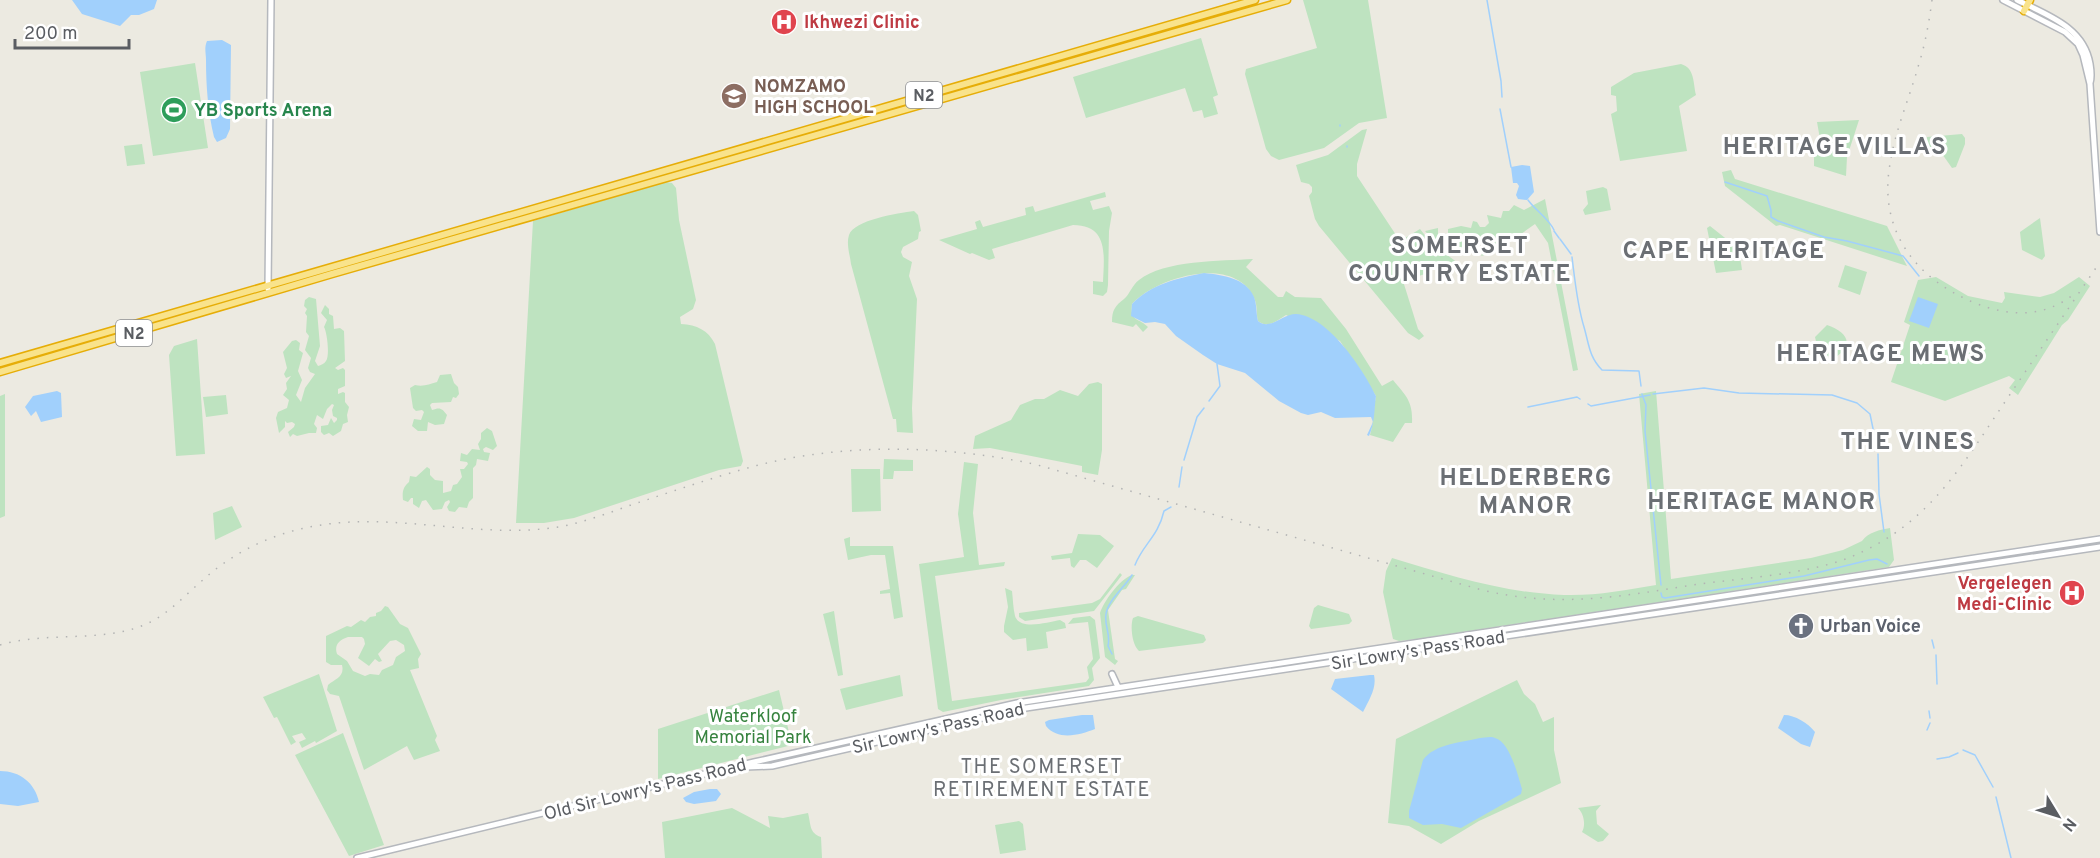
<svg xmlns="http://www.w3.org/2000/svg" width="2100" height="858" font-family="Overpass,sans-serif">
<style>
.green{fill:#bee3c0;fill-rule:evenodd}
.water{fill:#a1d0fc}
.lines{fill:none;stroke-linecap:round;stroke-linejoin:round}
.stream{stroke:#a1d0fc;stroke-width:1.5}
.secondary-casing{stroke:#b5b8bd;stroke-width:8}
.highway-casing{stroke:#e6ad07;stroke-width:9}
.secondary{stroke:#fff;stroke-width:5}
.highway{stroke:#f9e38b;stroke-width:6}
.rail{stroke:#b2b3b3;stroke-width:1.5;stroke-dasharray:1.5 8;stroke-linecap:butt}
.labels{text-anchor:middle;stroke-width:6;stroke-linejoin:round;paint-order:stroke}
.shield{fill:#fff;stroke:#8c8e91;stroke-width:1.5}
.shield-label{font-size:16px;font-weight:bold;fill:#5a5d62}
.health-label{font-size:18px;font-weight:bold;fill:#be3a42;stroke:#fff;text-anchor:start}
.education-label{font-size:18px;font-weight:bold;fill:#785e54;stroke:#fff;text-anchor:start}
.leisure-label{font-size:18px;font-weight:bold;fill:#27864d;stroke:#fff;text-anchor:start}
.worship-label{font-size:18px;font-weight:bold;fill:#5b616d;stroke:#fff;text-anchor:start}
.street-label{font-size:18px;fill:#5a5d62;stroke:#fff}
.park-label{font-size:18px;fill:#37833f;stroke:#fff}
.neighbourhood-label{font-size:20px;letter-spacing:1.5px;fill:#6b6f74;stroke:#fff}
.district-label{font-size:24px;font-weight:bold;letter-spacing:1.5px;fill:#6b6f74;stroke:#fff}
</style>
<rect width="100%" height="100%" fill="#eceae1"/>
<path class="green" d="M1303 0H1368L1387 118 1359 123 1324 148 1279 160 1271 156 1266 149 1245 74 1246 69 1317 48Z
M1201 38 1218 95 1213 97 1218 114 1204 118 1202 110 1193 112 1185 88 1086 118 1073 77Z
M195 63 208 148 153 156 140 72Z
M1681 64C1695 68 1693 83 1696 95L1679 106 1687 151 1620 161 1611 114 1617 111 1616 96 1611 95V87L1634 73Z
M1859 120 1847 157 1846 176 1814 166V147L1820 139 1817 122Z
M1367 129 1357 164V176L1400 241 1420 229 1431 243 1458 263 1447 269 1442 264 1435 267 1428 264 1424 269 1425 274 1403 281 1418 329 1424 336 1419 340 1408 333 1319 226 1315 219 1309 196 1312 192V187L1309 184 1301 182 1296 165 1328 155 1362 130Z
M1962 134 1965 138V144L1956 167 1952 168 1940 151 1924 146 1927 137Z
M142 144 145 164 127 166 124 146Z
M1731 170 1735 179 1887 226 1907 266 1780 225 1776 226 1725 186 1722 172Z
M666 182 672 183 676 188 679 220 696 300 693 309 680 317 681 324C697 325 708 330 715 344L743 461 741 466 719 470 574 518 544 523H516L533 221Z
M1603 187 1607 189 1611 210 1585 215 1583 210 1588 204 1586 191Z
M1105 192 1106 197 1090 201 1093 210 1109 206 1112 213 1109 231 1108 285 1107 292 1103 296 1093 294V281L1103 282C1104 256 1109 225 1073 225L992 249 995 258 989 260 972 253 970 254 939 240 977 229 975 222 980 220 983 227 1026 215 1025 208 1033 206 1035 212Z
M1545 199 1578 370 1573 371 1548 243 1535 224 1504 246V249L1481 256 1484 250 1490 248V242L1493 239 1491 234 1477 243H1470L1466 254 1456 253 1455 256 1434 241 1425 231 1438 228V235L1442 238 1448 235V229L1461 226 1471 228 1473 221 1477 222 1480 227H1485L1489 223 1487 215 1501 218 1503 211H1509L1514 205 1524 210Z
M914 211 918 215 921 231 919 232 918 239 903 247 901 252 903 257 912 262 909 276 917 299 912 408 913 433 897 432 896 419H893L851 264C850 255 846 244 849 235 854 220 898 213 914 211Z
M2040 218 2045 256 2042 260 2022 250 2020 232Z
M1710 226 1739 249 1742 270 1716 273 1707 228Z
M1253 259 1246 267 1278 297H1283L1286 291 1295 297 1321 298 1346 329 1382 386 1393 380C1406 396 1413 401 1412 423H1405L1393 442 1370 435C1374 422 1373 410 1376 396L1340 341 1286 315C1276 321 1268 329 1258 321 1256 314 1258 306 1254 298 1234 254 1157 277 1132 304 1130 322 1138 317 1148 327L1143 332 1136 324 1133 327 1112 322C1112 310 1115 306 1124 299 1130 294 1132 285 1139 280 1164 260 1221 261 1253 259Z
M1845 265 1867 272 1860 295 1838 287Z
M1936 277 1968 296 2002 303 2005 298 2004 292 2040 297 2054 293 2079 277 2090 286 2068 320 2062 325 2018 395 2009 388 2015 380 2009 376 1945 401 1891 382 1910 325 1904 322 1918 280Z
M309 297 316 299 320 346 315 361 318 366C321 365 324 364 326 361 330 356 327 332 324 327L327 320 321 313 325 305 329 309V314L333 316 334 329 340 328 344 331 345 361 335 368 338 370 343 368 345 370V386L338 389V394L343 392 345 393V402L349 407 347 415 348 422 343 424 341 431 333 436 329 433 324 435 321 432V426L328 425 331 418 334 423 337 420V418L333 416 332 410 334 405 332 404 327 409 323 419 317 415 314 424 317 428 316 433H309L297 436 293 434 290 437 288 432 294 427 295 424 292 422 287 423 285 421V427L279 433 276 418 278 412 287 408 289 400 283 395 287 389 286 383 291 376 286 378 284 374 287 368 283 352 292 341 296 340 300 343 299 350 303 353 298 371 302 380 296 395 301 402 305 388 315 374 310 372 308 368 311 358 305 350 309 336 306 332 307 316 305 313 307 309 304 306 305 300Z
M1827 325C1845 331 1856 343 1836 357L1827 356 1818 350 1815 337Z
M197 339 205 454 176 456 169 355 174 346Z
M451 374 454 383 458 387 459 394 456 398 453 397 451 402 432 403 430 405 432 410C440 407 442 408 447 415L444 424 435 425 428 422 427 431H418L412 426 414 419 421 420 424 412 422 410 416 411 413 408 410 388 415 385C424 387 429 384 437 382L440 375Z
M1098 382 1102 384V450L1098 475 1082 472V466L990 448 973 449 975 436 1011 420 1020 405 1035 399H1044L1060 390 1078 396 1089 384Z
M1656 391 1671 579 1811 558 1843 550 1862 541C1868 532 1880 530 1890 528L1894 560 1889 567 1417 639 1399 641 1393 639 1383 592 1386 571 1392 558C1448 575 1505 593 1564 595 1595 596 1626 590 1656 585L1639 394Z
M5 394V516L0 518V396Z
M226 395 228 414 206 417 203 397Z
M487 428 492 431 497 446 493 450 486 447 483 449 484 452 490 453 488 461 477 459 476 465 473 468V498L469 502 467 508 459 507 455 512 449 511 447 507 450 502 449 500 445 502 442 509 433 510 426 500 422 501 419 508 413 504V498H411L408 502 403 500C402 492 403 487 409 482L410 476 416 477 427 467 430 469V475L435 480 443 481V493L451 491 453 485 457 484 462 477 460 469H464L468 464 467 462 460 461 461 453 467 455 472 449 480 450 478 444 481 439V433Z
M884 459 913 460V471H894L893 479H883Z
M964 462 978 464 973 513 979 565 1005 562 1004 566 935 576 952 701 1086 682 1089 678 1087 667 1093 659 1088 622 1068 624 1073 618 1090 616 1095 620 1100 658 1092 668 1094 680 1089 686 1001 700 943 712 938 709 919 564 964 557 958 514Z
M851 469H880L881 511 852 512Z
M232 506 242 527 215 540 213 513Z
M1078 534 1100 535 1114 546 1097 568 1086 560H1080L1074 568 1071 566 1070 558 1052 560 1051 556 1072 553Z
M850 537V546H893L903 617 894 619 890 593 880 594V591L890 589 885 555H871L848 560 844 539Z
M1120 573 1122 575 1094 611 1025 621 1019 617V613L1092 603 1100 599Z
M1132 575H1135L1126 589 1122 590 1108 610 1115 659 1118 661 1115 665 1105 657 1100 613C1104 601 1119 580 1132 575Z
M1005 588 1012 591C1013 599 1013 608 1015 616 1020 631 1048 622 1060 620L1065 623 1066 628 1046 632 1048 648 1027 651 1026 638 1013 640 1004 632V626L1008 607Z
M1318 605 1349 614 1352 621 1349 624 1311 629 1309 626 1314 608Z
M385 606 388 607 400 624 408 628 421 654 418 659 419 668 410 670 437 736 435 740 440 751 414 760 407 746 364 770 339 696 330 694 327 690 328 685C335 679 345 677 342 665H331L326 662V636L347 626 351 627 361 620 365 622 370 617 376 616V613L381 611ZM348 637H362L364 639 365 644 358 658 369 666 375 659 379 662 382 661 378 654 390 641 396 640 404 645 405 651 396 657 393 665 382 670 379 675 370 674 365 676 353 671 347 661 337 654C334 645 339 640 348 637Z
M834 611 843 675 838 676 823 614Z
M1138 616 1204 635 1206 640 1203 643 1139 651C1132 645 1130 626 1133 618Z
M319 674 337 731 316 743 315 741 302 748 299 742 306 739 302 733 292 736 296 742 291 745 277 717 274 718 263 697Z
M900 675 903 696 846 710 840 689Z
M1517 680 1524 694 1535 704 1543 722 1554 717V750L1561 783 1479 821 1441 844 1409 826 1388 823 1396 739Z
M779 690 792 745 658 779V729Z
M343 733 384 845 349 856 295 755Z
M1601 805 1596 811 1597 824 1609 834 1603 841 1598 842 1582 832C1586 825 1584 814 1578 808Z
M732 808 770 828 768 816 783 818 808 813C811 824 809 833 821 837L822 858H665L662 822Z
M1019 821 1023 824 1026 850 1000 854 995 825Z"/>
<path class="water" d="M72 0H157L154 9 139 15H131L120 26 82 14Z
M222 40 231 45 230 129 226 138 217 142 214 137C208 112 206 86 206 60 206 53 204 48 207 41Z
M1522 165 1530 166 1534 192 1527 200 1518 199 1516 195 1519 186 1517 183H1513L1511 167Z
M1204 273C1223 275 1246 278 1254 297 1257 305 1256 313 1258 321 1270 331 1282 314 1296 314 1328 316 1363 369 1376 396 1374 410 1375 423 1369 436L1367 435 1373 422 1371 417 1335 418 1321 412 1308 415 1301 413 1279 401 1245 373 1217 364 1203 355 1176 336 1165 324 1155 322 1145 323 1131 316 1132 304C1151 284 1178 278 1204 273Z
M1918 297 1938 304 1929 328 1909 321Z
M57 391 61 393 62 417 41 422 36 411 31 416 25 407 33 396Z
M1370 675H1374C1377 688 1369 700 1363 712L1331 689 1335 679Z
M1082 715H1093L1095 729C1080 735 1058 741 1046 726L1045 722 1049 720Z
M1784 715C1795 715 1808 723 1815 732L1810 747 1801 744 1778 728Z
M1480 738C1484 738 1491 736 1495 738 1510 742 1518 776 1522 789L1521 794 1461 828 1442 824 1423 825 1409 818V811L1423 760C1434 744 1463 742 1480 738Z
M0 771C20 771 35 783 39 802L18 806 0 804Z
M710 789H717L721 794 716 801 694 804 686 802 683 798 694 792Z"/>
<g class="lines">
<path class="stream" d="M1487 0 1501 81 1502 97
M1500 109 1511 167
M1340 125V126
M1347 146V147
M1725 182 1767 196 1771 210V217L1778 221 1824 237 1847 241 1903 256 1919 276
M1528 200C1535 210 1549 219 1554 230
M1554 231 1559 238
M1560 239 1571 254
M1572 257C1575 281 1577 304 1584 327 1589 344 1589 357 1602 370L1639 371 1641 386
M1642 394 1646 405 1645 431 1661 585
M1653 394 1704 388 1739 393 1832 395 1857 403 1870 414 1877 448
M1209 401 1220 386 1217 364
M1588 404 1591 406 1650 395
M1528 407 1577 397 1580 399
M1878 454 1879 494 1884 532
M1184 460 1197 417 1204 408
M1179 487 1182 467
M1135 565C1143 544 1158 537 1164 511L1171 507
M1661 593 1662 597 1665 598 1804 576 1869 560 1877 559 1887 564
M1932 640 1934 648
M1112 654 1108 646C1111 634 1104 626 1106 614 1108 600 1125 587 1132 575
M1936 655 1937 684
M1929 711 1930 718
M1927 730 1930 723
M1963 750 1975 755 1993 787
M1937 759 1949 757 1958 753
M1996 797 2011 858"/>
<g class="secondary-casing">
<path id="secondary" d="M2003 0 2065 32 2078 44 2083 55 2090 84 2100 232
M2017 0C2047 15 2084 27 2090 64 2091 70 2092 77 2090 83
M268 289 271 0
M1112 674 1118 687
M746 767 772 766 1026 708 2100 547
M357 858 754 762 1017 703 2100 539"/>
</g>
<g class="highway-casing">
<path id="highway" d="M2024 11 2030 0
M0 363 1255 0
M0 372 332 274 1287 0"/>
</g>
<use href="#secondary" class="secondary"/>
<use href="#highway" class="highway"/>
<path class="rail" d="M1932 0C1929 23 1925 45 1918 67 1909 99 1895 131 1890 164 1878 231 1916 279 1975 303 2010 317 2044 318 2074 294
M0 645C47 631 101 643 144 625 168 615 185 595 204 579 235 551 274 533 315 526 396 511 483 541 564 526 587 521 609 513 631 505 665 494 699 482 734 472 830 442 937 444 1034 464L1482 590C1558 608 1617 597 1693 585 1740 578 1804 575 1848 558 1931 525 1963 463 2011 393 2040 350 2070 306 2100 262"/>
</g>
<defs>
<g id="hospital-disc" transform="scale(1.35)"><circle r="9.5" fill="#e0444e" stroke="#fff"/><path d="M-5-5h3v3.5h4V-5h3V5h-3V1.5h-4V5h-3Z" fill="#fff"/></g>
<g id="school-disc" transform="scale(1.35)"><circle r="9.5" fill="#8d6e63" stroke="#fff"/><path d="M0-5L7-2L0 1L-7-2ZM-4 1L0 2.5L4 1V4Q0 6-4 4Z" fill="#fff"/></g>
<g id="stadium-disc" transform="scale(1.35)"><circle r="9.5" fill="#2e9e5b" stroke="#fff"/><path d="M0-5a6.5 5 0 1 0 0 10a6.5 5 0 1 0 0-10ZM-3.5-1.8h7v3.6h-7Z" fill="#fff"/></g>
<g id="church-disc" transform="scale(1.35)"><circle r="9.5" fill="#6b7280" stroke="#fff"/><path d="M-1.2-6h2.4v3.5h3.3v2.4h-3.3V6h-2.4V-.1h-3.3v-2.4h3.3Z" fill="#fff"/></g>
</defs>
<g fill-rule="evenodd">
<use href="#hospital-disc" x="784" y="22"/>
<use href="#school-disc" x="734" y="96"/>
<use href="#stadium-disc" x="174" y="110"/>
<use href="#hospital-disc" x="2072" y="593"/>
<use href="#church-disc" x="1801" y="626"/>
</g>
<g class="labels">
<g class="shield">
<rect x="906" y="82" width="36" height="26" rx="4.5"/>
<rect x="116" y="320" width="36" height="26" rx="4.5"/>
</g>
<g class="shield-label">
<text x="924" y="101">N2</text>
<text x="134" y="339">N2</text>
</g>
<g class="health-label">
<text x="804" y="28">Ikhwezi Clinic</text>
<text x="2052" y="589" text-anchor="end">Vergelegen<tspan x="2052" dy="21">Medi-Clinic</tspan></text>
</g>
<g class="education-label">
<text x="754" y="92">NOMZAMO<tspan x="754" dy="21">HIGH SCHOOL</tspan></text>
</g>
<g class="leisure-label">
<text x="194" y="116">YB Sports Arena</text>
</g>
<g class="worship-label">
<text x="1820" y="632">Urban Voice</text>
</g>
<g class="street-label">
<text transform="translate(1418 650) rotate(-9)" y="6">Sir Lowry's Pass Road</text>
<text transform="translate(938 728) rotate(-13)" y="6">Sir Lowry's Pass Road</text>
<text transform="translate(645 789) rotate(-14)" y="6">Old Sir Lowry's Pass Road</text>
</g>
<g class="park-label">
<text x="753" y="722">Waterkloof<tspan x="753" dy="21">Memorial Park</tspan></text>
</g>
<g class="neighbourhood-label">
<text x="1042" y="773">THE SOMERSET<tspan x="1042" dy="23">RETIREMENT ESTATE</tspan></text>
</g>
<g class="district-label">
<text x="1835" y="154">HERITAGE VILLAS</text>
<text x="1460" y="253">SOMERSET<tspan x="1460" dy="28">COUNTRY ESTATE</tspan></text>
<text x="1724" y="258">CAPE HERITAGE</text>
<text x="1881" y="361">HERITAGE MEWS</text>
<text x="1908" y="449">THE VINES</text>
<text x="1526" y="485">HELDERBERG<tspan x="1526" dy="28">MANOR</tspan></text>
<text x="1762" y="509">HERITAGE MANOR</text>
</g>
</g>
<g transform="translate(2058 816) rotate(128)" stroke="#ffffff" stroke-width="4.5" paint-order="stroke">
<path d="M0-4.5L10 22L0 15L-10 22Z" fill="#5a5d62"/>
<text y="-9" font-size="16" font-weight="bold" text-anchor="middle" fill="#5a5d62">N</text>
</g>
<path d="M15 39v9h114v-9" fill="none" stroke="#5a5d62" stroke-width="3"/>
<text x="24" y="39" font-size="18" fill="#5a5d62" stroke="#ffffff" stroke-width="4.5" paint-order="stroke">200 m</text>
</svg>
